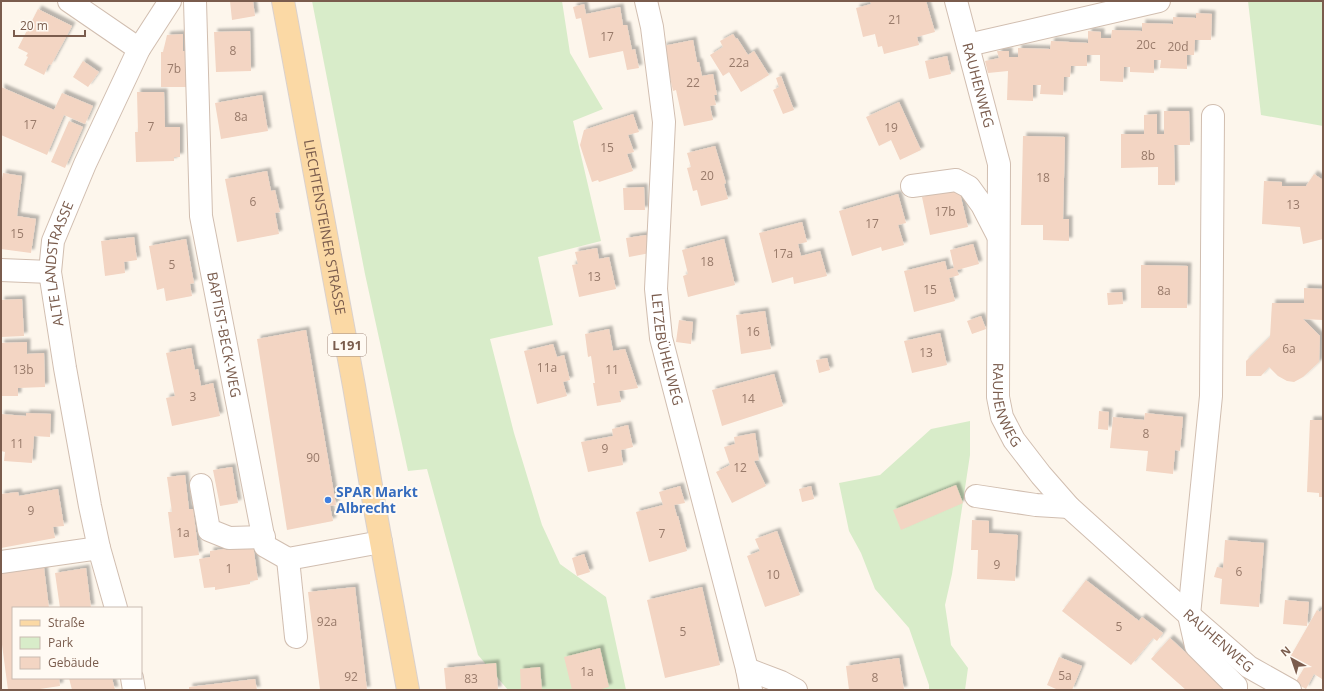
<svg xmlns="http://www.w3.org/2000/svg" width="1324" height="691" font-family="'Open Sans',sans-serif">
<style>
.green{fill:#d8ecc9}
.building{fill:#f3d5c3;filter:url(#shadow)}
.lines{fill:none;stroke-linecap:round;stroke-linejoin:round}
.minor-casing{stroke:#d1beb0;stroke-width:24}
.major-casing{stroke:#dad1cd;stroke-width:24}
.minor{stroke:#fff;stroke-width:22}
.major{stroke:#fbd9a5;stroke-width:22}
.shop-dot{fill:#3f7fe0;stroke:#fffaf3;stroke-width:1.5}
.labels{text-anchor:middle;stroke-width:4;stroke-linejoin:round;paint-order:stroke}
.number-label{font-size:12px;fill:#987a6a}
.shield{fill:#fffaf3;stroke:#a28b7f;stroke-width:1}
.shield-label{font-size:13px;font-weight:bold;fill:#7a5c4d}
.street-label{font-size:14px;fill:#7a5c4d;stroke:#fffaf3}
.shop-label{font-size:14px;font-weight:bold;fill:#366cbe;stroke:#fffaf3;text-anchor:start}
</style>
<defs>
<filter id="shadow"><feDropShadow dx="3.5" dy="-3.5" stdDeviation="1" flood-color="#0004"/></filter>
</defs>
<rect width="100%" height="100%" fill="#fdf6ec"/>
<path class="green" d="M312 1H562L570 53 603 109 573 121 601 241 538 257 553 325 490 339 514 433 542 525 560 564 606 597 626 690H508L478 655 427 469 408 471 365 274Z
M1248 1H1323V126L1261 115Z
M970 421V455L952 574 945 605 951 645 968 668 965 690H929V685L909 628 875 589 861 553 849 531 839 483 880 475 931 429Z"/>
<path class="building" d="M230 1H253L255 16 232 20Z
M870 1H926L935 32 917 37 919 45 884 54 882 46 878 47 875 34 863 37 856 8 871 4Z
M584 4 586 14 620 7 623 25H627L632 50 635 49 639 68 627 70 623 51 589 58 581 18 576 19 573 7Z
M38 9 72 26 51 65 49 64 44 75 24 65 28 57 26 56 28 53 18 48Z
M1196 13 1212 14 1211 40H1195L1194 55H1187V69L1160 68 1161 60H1154V73L1130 72V67H1124L1123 82 1100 81V55H1087V66H1071L1070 77H1064L1063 95 1040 94 1041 85H1033V101L1007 100 1008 71 988 73 985 61 999 58 997 51H1009V57H1018V48L1050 49 1051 41 1088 43V31L1101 32V38H1111L1112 30 1142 31V23L1173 24V17L1196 18Z
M250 31 251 71 216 72 214 32Z
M183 34V51H186L187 87H161V52H163L167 35Z
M733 34 736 39 737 38 748 55 754 51 769 75 741 92 729 72 723 76 710 55 723 47 720 41Z
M693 40 697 62H699L702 76 713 74 717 95H714L716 105 710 106 713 120 684 126 676 90 673 91 663 46Z
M947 56 951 74 929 79 925 61Z
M83 61 99 72 88 87 73 77Z
M781 76 794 110 783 114 773 90 779 87 776 78Z
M1 87 54 110 62 93 93 106 85 124 64 115 47 155 1 135Z
M137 92H164L165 127H180V157H174V161L136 162 135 132H138Z
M262 95 268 131 221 139 215 103Z
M899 102 921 150 900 160 891 140 879 146 866 117Z
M1164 111H1189L1190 145H1174L1175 185H1158V167L1121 168V134H1144V115L1157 114V134H1164Z
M633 114 639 132 628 135 634 152 627 154 633 171 599 182 598 180 592 182 580 145 584 130Z
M69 121 83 127 65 168 51 162Z
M1023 136 1065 137 1063 219H1069V241L1043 240V225H1021Z
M715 146 726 183 724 184 728 199 701 206 697 190 693 191 687 168 691 167 687 153Z
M267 171 271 191 275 190 280 212 275 213 279 234 237 242 225 179Z
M3 173 22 176 17 216 36 219 31 253 1 249V185Z
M1314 174 1323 180V239L1303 244 1300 227 1262 224 1264 181 1282 182V186H1306Z
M644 187 645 210H624L623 188Z
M959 189 968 227 930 235 922 197Z
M898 194 906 223 898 225 904 245 882 251 881 247 852 256 839 211Z
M802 222 807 242 798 244 801 256 820 251 827 276 794 284 793 277 772 283 759 233Z
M646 235 650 253 629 257 626 238Z
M134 237 137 260 124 262 125 273 105 276 101 241Z
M186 239 194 283 190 284 192 296 166 301 164 288 157 290 149 246Z
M724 239 735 285 688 297 683 276 688 274 682 250Z
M973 244 979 264 957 270 959 275 949 278 955 301 914 312 904 271 945 261 947 270 954 268 950 250Z
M597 248 599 259 609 257 616 289 579 297 572 265 578 264 575 252Z
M1141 265 1188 266 1187 308H1141Z
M1304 288 1323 289V320L1303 319 1320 336 1319 362 1303 377 1294 382 1287 381 1278 376 1269 367 1261 376H1246V361L1270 337 1272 303H1304Z
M1122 292 1123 304 1108 305 1107 293Z
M22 299 24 336 1 337V300Z
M765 311 771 349 741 354 736 315Z
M981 316 986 329 972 334 967 321Z
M679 320 693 322 691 344 676 342Z
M609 329 613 351 625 349 638 388 619 391 621 402 597 406 593 383H595L591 356 588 357 585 334Z
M306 330 336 505 330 506 333 521 287 530 257 339Z
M940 333 947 365 912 373 904 341Z
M27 342V354L44 353 45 387 18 388V396H2L1 343Z
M553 344 557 357 564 355 570 380 563 382 567 396 537 404 524 351Z
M191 348 195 370 198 369 201 386 213 383 220 416 172 426 166 398 175 396 166 353Z
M827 358 830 370 819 373 816 360Z
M774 374 783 406 722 426 712 390Z
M1099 411 1109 412 1108 430 1098 429Z
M26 413 51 414 50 437 34 436 32 463 4 461 5 452 1 451V414L26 416Z
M1145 413 1183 417 1180 451 1175 450 1173 474 1146 471 1148 451 1110 448 1113 417 1144 420Z
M1310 420H1323V497H1319V493L1307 492Z
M628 425 633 447 621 450 623 465 588 472 581 442 613 436 612 429Z
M755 433 759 460 754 461 766 486 732 503 716 472 730 465 724 447 735 444 734 437Z
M232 467 238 503 220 506 213 470Z
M185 475 189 509H193L199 555 174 558 168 512H172L167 477Z
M956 485 963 503 901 530 893 510Z
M680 486 685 503 674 505 677 516H678L687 551 649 562 636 512 663 505 659 492Z
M811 486 814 499 802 502 799 489Z
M58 489 64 526 53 527 55 538 1 548V494L18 492 19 496Z
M972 520 989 521V533L1018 535 1015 581 977 579 978 550H971Z
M777 531 800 595 765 607 747 556 760 551 755 539Z
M1225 540 1264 543 1259 607 1220 604 1222 579 1214 577 1217 567 1223 568Z
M253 545 258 580 250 581V584L215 590V587L204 588 199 559 210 557V551Z
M584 554 590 572 577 576 572 558Z
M44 568 49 608H13V678H59L60 686 33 690H8L1 637V574Z
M86 568 91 608H60L55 573Z
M1086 580 1139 621 1142 617 1163 633 1157 641 1153 638 1131 665 1062 611Z
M355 587 367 690H320L308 592Z
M702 587 720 665 665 678 647 600Z
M1285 600 1309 602 1307 626 1283 624Z
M1323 608V677L1322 679 1314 674 1306 689 1295 683 1304 668 1289 659 1317 610 1320 612Z
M1170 638 1226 690H1186L1151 659Z
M600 648 609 687 598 690H572L564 657Z
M1059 657 1082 666 1072 690H1055L1056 689 1047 685Z
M899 658 904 690H849L846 666Z
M496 663 498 690H446L444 668Z
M540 667 542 690H521L520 669Z
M69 678H112L115 690H72Z
M255 679 257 690H189V687Z"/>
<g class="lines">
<g class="minor-casing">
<g id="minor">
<path d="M69 1 139 49"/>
<path id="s1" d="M195 1 201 216 265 546 288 559 381 542"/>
<path id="s2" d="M646 1 652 27 664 122 656 289 661 338 747 669 751 690"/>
<path id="s3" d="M956 1 999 164 998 397 1002 417 1014 440 1041 475 1069 507 1189 615 1249 667 1290 690"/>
<path d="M968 45 1159 1"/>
<path d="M1213 116 1211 396 1189 615 1196 646 1236 686V690"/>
<path d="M912 186 956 180 969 187 982 205 997 234"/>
<path d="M1 270 50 272"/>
<path d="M201 485 209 530 229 538 264 537"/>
<path d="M976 496 1036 505 1069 507"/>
<path d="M288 559 296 637"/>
<path d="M1 562 99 548"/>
<path id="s4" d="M116 608 99 548 90 506 65 368 50 272 53 241 85 164 139 49 170 1"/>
<path d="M747 669 781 682 796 690"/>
<path d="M132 678 134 690"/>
</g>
</g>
<g class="major-casing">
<g id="major">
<path id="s5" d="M283 1 354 386 375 509 408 690"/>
</g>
</g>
<use href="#minor" class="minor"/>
<use href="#major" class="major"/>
</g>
<circle class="shop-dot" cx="328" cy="500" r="4"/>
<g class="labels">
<g class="number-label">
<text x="895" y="24">21</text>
<text x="607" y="41">17</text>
<text x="1146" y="49">20c</text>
<text x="1178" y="51">20d</text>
<text x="233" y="55">8</text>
<text x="739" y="67">22a</text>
<text x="174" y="73">7b</text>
<text x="693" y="87">22</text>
<text x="241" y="121">8a</text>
<text x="30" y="129">17</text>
<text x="151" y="131">7</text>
<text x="891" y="132">19</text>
<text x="607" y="152">15</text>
<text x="1148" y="160">8b</text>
<text x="707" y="180">20</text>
<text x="1043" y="182">18</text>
<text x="253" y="206">6</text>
<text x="1293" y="209">13</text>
<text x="945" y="216">17b</text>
<text x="872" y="228">17</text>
<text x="17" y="238">15</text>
<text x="783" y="258">17a</text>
<text x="707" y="266">18</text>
<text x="172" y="269">5</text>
<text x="594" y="281">13</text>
<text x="930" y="294">15</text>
<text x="1164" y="295">8a</text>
<text x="753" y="336">16</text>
<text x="1289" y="353">6a</text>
<text x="926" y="357">13</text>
<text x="547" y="372">11a</text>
<text x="23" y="374">13b</text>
<text x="612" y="374">11</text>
<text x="193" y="401">3</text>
<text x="748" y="403">14</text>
<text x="1146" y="438">8</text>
<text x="17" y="448">11</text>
<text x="605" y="453">9</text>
<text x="313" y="462">90</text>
<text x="740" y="472">12</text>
<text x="31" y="515">9</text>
<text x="183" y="537">1a</text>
<text x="662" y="538">7</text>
<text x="997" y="569">9</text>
<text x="229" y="573">1</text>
<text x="1239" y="576">6</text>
<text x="773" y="579">10</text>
<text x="327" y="626">92a</text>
<text x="1119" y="631">5</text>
<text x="683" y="636">5</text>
<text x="587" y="676">1a</text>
<text x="1065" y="680">5a</text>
<text x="351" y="681">92</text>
<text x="875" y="682">8</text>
<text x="471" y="683">83</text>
</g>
<rect class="shield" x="328" y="334" width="38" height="22" rx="3"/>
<g class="shield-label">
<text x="347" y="350">L191</text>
</g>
<g class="street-label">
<text dy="5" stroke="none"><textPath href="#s3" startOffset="87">RAUHENWEG</textPath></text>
<text dy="5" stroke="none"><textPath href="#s5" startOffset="230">LIECHTENSTEINER STRASSE</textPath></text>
<text dy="5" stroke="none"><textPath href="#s4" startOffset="352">ALTE LANDSTRASSE</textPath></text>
<text dy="5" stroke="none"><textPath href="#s1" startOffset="336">BAPTIST-BECK-WEG</textPath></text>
<text dy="5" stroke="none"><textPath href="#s2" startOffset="351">LETZEBÜHELWEG</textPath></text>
<text dy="5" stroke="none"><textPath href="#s3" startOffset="411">RAUHENWEG</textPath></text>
<text dy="5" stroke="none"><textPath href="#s3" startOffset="735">RAUHENWEG</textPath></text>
</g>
<g class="shop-label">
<text x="336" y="497">SPAR Markt<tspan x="336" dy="16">Albrecht</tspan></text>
</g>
</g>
<rect width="1324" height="691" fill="none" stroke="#7a5c4d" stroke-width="4"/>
<rect x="12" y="607" width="130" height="72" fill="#fffaf3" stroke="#cabbb1"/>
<rect x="20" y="620" width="20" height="6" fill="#fbd9a5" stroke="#cabbb1"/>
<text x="48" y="627" font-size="12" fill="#7a5c4d">Straße</text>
<rect x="20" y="637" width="20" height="12" fill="#d8ecc9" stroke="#cabbb1"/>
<text x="48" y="647" font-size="12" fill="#7a5c4d">Park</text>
<rect x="20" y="657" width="20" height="12" fill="#f3d5c3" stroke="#cabbb1"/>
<text x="48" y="667" font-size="12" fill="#7a5c4d">Gebäude</text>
<g transform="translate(1292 659) rotate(320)" stroke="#fffaf3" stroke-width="3" paint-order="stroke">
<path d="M0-3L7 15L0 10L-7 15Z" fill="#7a5c4d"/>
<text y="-6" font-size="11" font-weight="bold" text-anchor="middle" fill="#7a5c4d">N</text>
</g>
<path d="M14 30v6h71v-6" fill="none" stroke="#7a5c4d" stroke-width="2"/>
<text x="20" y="30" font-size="12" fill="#7a5c4d" stroke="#fffaf3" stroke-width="3" paint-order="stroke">20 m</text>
</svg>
